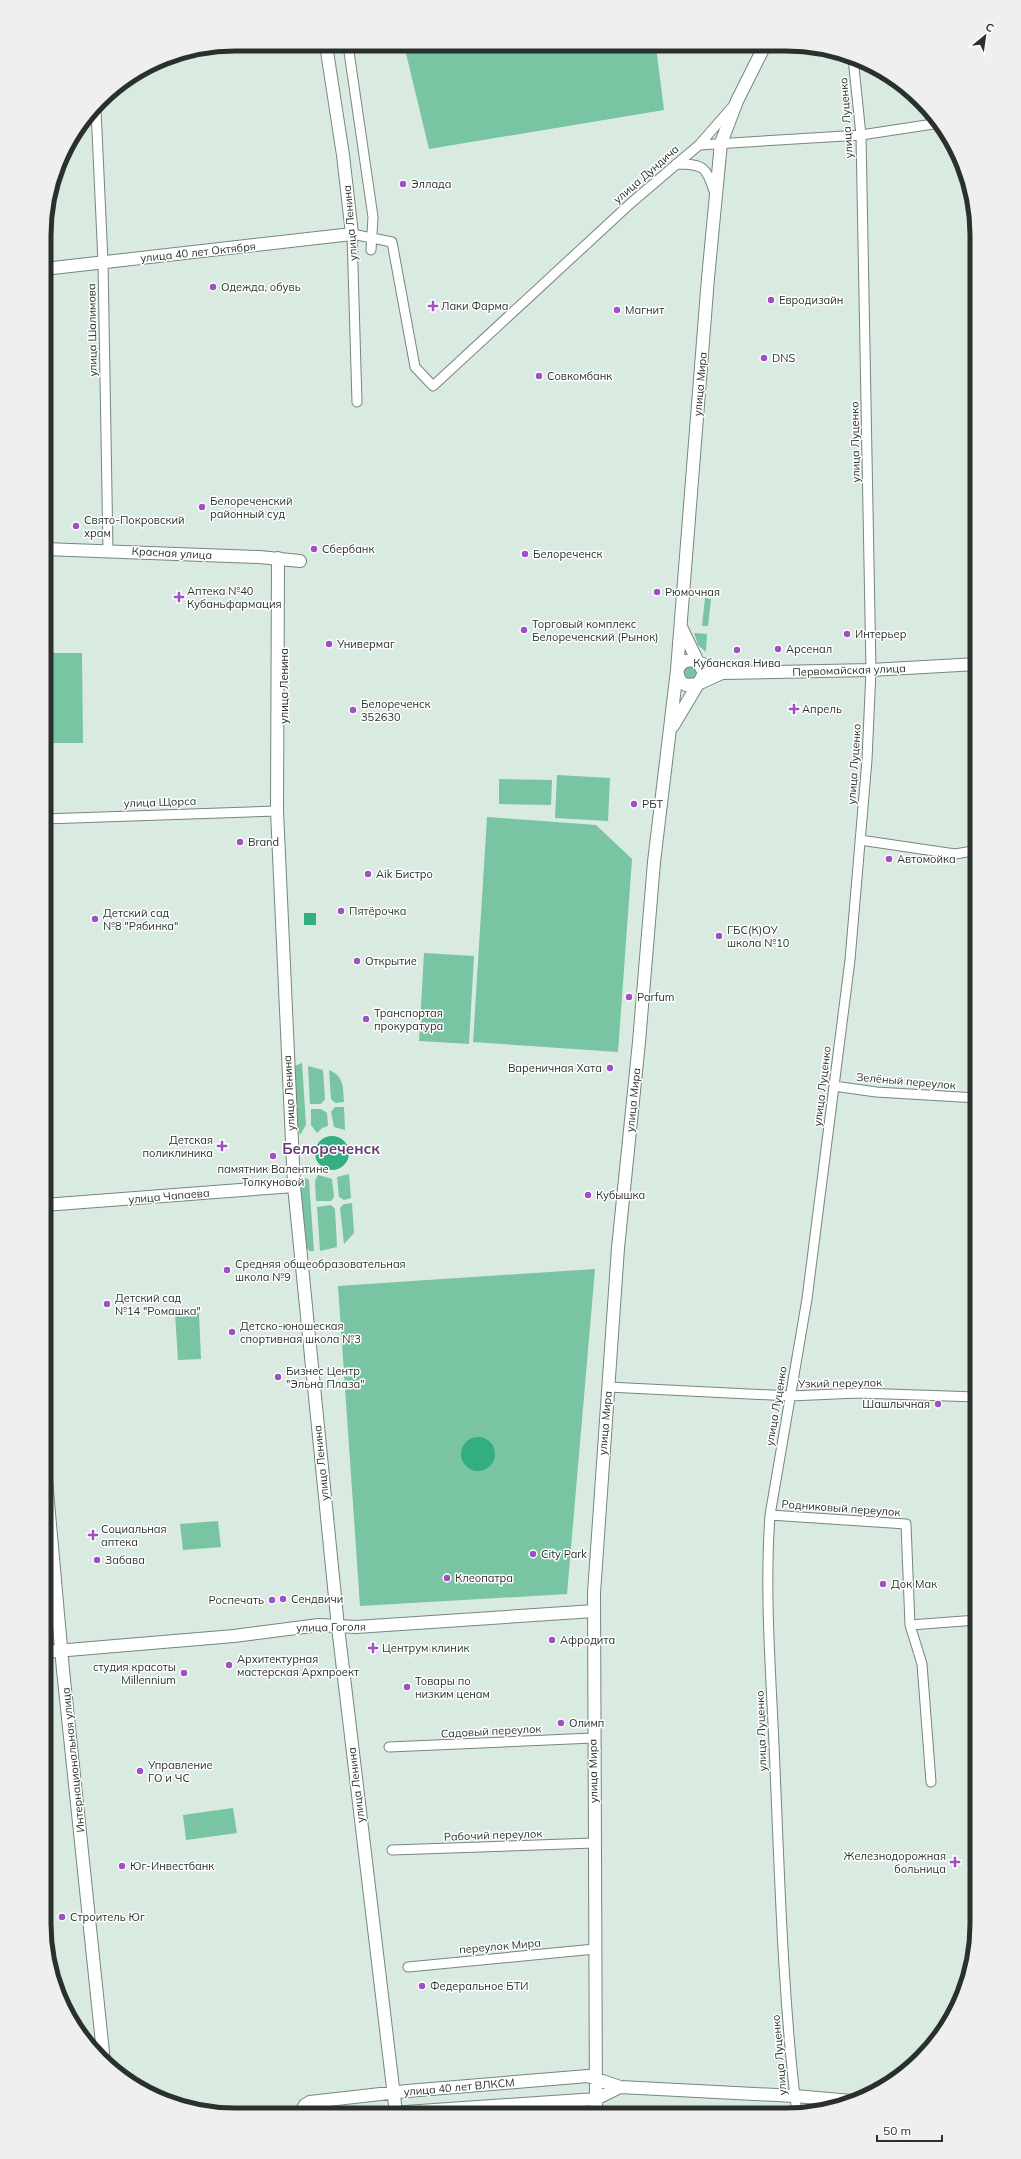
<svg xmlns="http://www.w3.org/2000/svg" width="1021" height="2159" font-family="Mulish,sans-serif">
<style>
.green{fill:#78c4a3}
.water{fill:#34ad81}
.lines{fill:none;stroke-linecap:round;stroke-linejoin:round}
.street-casing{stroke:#77867f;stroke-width:11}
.secondary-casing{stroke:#77867f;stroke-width:14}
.street{stroke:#fff;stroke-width:9}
.secondary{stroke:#fff;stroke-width:12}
.poi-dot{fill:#9f51c2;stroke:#fff;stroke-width:1.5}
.labels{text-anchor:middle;stroke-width:3;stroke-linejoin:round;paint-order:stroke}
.street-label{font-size:11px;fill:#2a312d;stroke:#fff}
.poi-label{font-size:11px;fill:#2a312d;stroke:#fff;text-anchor:start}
.district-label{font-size:15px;font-weight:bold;fill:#633c74;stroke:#fff}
.rim{fill:none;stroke:#2a312d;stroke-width:5}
</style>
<rect width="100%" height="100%" fill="#d9eae1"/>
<path class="green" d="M404 45 656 47 664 110 429 149Z
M705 598 711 599 708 626H702Z
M694 633 707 634 706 652 698 645Z
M52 653H82L83 743H53Z
M689 664 701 672 690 684 682 677 685 666Z
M557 775 610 778 608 821 555 818Z
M499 779 552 780 551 805 499 804Z
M487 817 596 825 632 859 618 1052 473 1042Z
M424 953 474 956 469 1044 419 1041Z
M302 1063 306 1125 300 1135 294 1119 292 1069 297 1065Z
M308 1066 323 1070 325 1099 321 1104H310Z
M329 1070C344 1076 343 1087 344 1102L335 1103 331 1099Z
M335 1107H344L345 1130 334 1127 331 1112Z
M311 1109H321L327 1113 328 1126 322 1128 317 1133 311 1125Z
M349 1174 351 1198 344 1200 339 1197 337 1177Z
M318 1175 332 1179 334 1197 331 1201H316L315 1181Z
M303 1177 309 1180 314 1251H310L305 1247 299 1200Z
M352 1203 354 1233 344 1244 340 1208 344 1204Z
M331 1205 335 1209 337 1247 320 1251 317 1207Z
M595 1269 567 1594 360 1606 338 1286Z
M199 1313 201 1359 178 1360 175 1314Z
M218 1521 221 1547 183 1550 180 1524Z
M233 1808 237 1833 186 1840 183 1815Z"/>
<path class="water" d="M304 913H316V925H304Z
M315 1153a17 17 0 1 1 34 0a17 17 0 1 1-34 0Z
M461 1454a17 17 0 1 1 34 0a17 17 0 1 1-34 0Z"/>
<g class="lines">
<g class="street-casing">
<path id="street" d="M348 45 373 217 371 250
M96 109 103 262 108 551
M699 145 734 105
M676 164C705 164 706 167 715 194
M357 402 352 234 392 242 415 367 433 386 631 203 699 145 861 135 940 123
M44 819 277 811
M860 840 955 854 973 851 977 844
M834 1086 876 1092 977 1098
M608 1387 790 1396 858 1393 977 1397
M770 1515 906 1524 910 1625 977 1620
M910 1625 922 1664 931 1782
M389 1747 593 1738
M392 1850 594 1843
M408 1967 595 1949
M797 2114C783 2000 780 1884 775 1769 772 1685 764 1599 770 1515L807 1299 834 1086 850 960 867 760 871 670 861 135 853 58"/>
</g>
<g class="secondary-casing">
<path id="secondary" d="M44 269 352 234 343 155 326 45
M44 549 259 557 300 561
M278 558 277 811 294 1186 338 1627 396 2113
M681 627 698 662 704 673 698 684 686 685 681 682C678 677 676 672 679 667 688 651 710 669 722 673
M673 726 698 684 722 673 871 670 977 664
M44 1205 294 1186
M44 1457 63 1670 104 2062
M44 1652 234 1636 319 1625 356 1627 594 1611
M301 2112 305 2105 310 2102 407 2091 588 2076 620 2087 795 2096 852 2101
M391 2113 596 2099 620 2087
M596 2114 594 1593 618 1248 639 1042 654 862 677 670 708 278 721 143 737 101 764 47"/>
</g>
<use href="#street" class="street"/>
<use href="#secondary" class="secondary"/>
</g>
<g class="poi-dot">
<circle cx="403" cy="184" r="4"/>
<circle cx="213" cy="287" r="4"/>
<circle cx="771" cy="300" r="4"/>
<path d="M431 300h4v4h4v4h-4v4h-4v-4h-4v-4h4z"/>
<circle cx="617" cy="310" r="4"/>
<circle cx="764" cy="358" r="4"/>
<circle cx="539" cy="376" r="4"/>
<circle cx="202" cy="507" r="4"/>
<circle cx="76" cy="526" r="4"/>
<circle cx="314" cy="549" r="4"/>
<circle cx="525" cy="554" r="4"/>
<circle cx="657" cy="592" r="4"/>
<path d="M177 591h4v4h4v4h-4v4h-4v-4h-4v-4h4z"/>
<circle cx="524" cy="630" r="4"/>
<circle cx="847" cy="634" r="4"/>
<circle cx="329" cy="644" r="4"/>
<circle cx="778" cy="649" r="4"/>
<circle cx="737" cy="650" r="4"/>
<path d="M792 703h4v4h4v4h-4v4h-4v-4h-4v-4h4z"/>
<circle cx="353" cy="710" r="4"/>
<circle cx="634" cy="804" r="4"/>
<circle cx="240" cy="842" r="4"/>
<circle cx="889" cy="859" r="4"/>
<circle cx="368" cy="874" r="4"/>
<circle cx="341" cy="911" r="4"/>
<circle cx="95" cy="919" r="4"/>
<circle cx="719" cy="936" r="4"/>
<circle cx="357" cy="961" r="4"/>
<circle cx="629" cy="997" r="4"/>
<circle cx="366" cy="1019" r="4"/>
<circle cx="610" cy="1068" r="4"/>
<path d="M220 1140h4v4h4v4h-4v4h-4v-4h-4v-4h4z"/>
<circle cx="273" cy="1156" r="4"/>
<circle cx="588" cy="1195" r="4"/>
<circle cx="227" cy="1270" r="4"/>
<circle cx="107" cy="1304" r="4"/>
<circle cx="232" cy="1332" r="4"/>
<circle cx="278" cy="1377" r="4"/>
<circle cx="938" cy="1404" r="4"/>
<path d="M91 1529h4v4h4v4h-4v4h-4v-4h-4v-4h4z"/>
<circle cx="533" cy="1554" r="4"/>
<circle cx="97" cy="1560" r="4"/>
<circle cx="447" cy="1578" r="4"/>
<circle cx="883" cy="1584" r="4"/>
<circle cx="283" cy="1599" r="4"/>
<circle cx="272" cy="1600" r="4"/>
<circle cx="552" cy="1640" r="4"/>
<path d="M371 1642h4v4h4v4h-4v4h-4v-4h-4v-4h4z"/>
<circle cx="229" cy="1665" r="4"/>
<circle cx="184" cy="1673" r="4"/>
<circle cx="407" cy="1687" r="4"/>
<circle cx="561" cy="1723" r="4"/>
<circle cx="140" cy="1771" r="4"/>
<path d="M953 1856h4v4h4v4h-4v4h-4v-4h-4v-4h4z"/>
<circle cx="122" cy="1866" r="4"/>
<circle cx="62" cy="1917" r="4"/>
<circle cx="422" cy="1986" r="4"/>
</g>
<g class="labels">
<g class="street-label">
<text transform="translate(846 118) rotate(-94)" y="4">улица Луценко</text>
<text transform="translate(646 174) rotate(-41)" y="4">улица Дундича</text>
<text transform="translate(350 223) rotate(-95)" y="4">улица Ленина</text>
<text transform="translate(198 252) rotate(-6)" y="4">улица 40 лет Октября</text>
<text transform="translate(92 330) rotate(-91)" y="4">улица Шалимова</text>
<text transform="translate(700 384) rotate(-85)" y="4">улица Мира</text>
<text transform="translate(855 442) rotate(-91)" y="4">улица Луценко</text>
<text transform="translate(172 553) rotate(3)" y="4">Красная улица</text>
<text transform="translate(849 670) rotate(-2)" y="4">Первомайская улица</text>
<text transform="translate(284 686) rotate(-90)" y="4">улица Ленина</text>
<text transform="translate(854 764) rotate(-86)" y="4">улица Луценко</text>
<text transform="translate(160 802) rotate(-2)" y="4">улица Щорса</text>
<text transform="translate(906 1081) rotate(5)" y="4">Зелёный переулок</text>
<text transform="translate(822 1086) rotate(-83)" y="4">улица Луценко</text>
<text transform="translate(289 1093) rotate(-93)" y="4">улица Ленина</text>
<text transform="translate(633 1100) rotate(-84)" y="4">улица Мира</text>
<text transform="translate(169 1196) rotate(-5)" y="4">улица Чапаева</text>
<text transform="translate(840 1383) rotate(-1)" y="4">Узкий переулок</text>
<text transform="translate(776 1406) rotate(-80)" y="4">улица Луценко</text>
<text transform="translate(605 1423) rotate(-85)" y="4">улица Мира</text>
<text transform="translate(321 1463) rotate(-96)" y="4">улица Ленина</text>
<text transform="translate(841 1508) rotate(4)" y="4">Родниковый переулок</text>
<text transform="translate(331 1627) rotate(-1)" y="4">улица Гоголя</text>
<text transform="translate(491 1731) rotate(-3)" y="4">Садовый переулок</text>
<text transform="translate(761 1731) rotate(-92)" y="4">улица Луценко</text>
<text transform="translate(73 1760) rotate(-96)" y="4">Интернациональная улица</text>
<text transform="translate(593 1771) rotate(-91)" y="4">улица Мира</text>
<text transform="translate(356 1785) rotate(-97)" y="4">улица Ленина</text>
<text transform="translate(493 1835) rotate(-2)" y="4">Рабочий переулок</text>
<text transform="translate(500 1946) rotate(-5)" y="4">переулок Мира</text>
<text transform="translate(779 2055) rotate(-95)" y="4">улица Луценко</text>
<text transform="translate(459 2087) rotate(-5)" y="4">улица 40 лет ВЛКСМ</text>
</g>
<g class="poi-label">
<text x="411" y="188">Эллада</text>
<text x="221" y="291">Одежда, обувь</text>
<text x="779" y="304">Евродизайн</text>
<text x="441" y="310">Лаки Фарма</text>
<text x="625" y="314">Магнит</text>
<text x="772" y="362">DNS</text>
<text x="547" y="380">Совкомбанк</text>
<text x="210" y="505">Белореченский<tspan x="210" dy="13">районный суд</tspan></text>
<text x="84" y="524">Свято-Покровский<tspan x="84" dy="13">храм</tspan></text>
<text x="322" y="553">Сбербанк</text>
<text x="533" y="558">Белореченск</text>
<text x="187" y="595">Аптека №40<tspan x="187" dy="13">Кубаньфармация</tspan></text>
<text x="665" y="596">Рюмочная</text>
<text x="532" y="628">Торговый комплекс<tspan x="532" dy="13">Белореченский (Рынок)</tspan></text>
<text x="855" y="638">Интерьер</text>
<text x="337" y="648">Универмаг</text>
<text x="786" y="653">Арсенал</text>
<text x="737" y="667" text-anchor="middle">Кубанская Нива</text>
<text x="361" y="708">Белореченск<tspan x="361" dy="13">352630</tspan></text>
<text x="802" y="713">Апрель</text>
<text x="642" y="808">РБТ</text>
<text x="248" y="846">Brand</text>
<text x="897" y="863">Автомойка</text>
<text x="376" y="878">Aik Бистро</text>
<text x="349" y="915">Пятёрочка</text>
<text x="103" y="917">Детский сад<tspan x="103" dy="13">№8 "Рябинка"</tspan></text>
<text x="727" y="934">ГБС(К)ОУ<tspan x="727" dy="13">школа №10</tspan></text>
<text x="365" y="965">Открытие</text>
<text x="637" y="1001">Parfum</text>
<text x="374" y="1017">Транспортая<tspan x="374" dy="13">прокуратура</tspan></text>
<text x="602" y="1072" text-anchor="end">Вареничная Хата</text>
<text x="213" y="1144" text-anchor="end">Детская<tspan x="213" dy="13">поликлиника</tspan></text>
<text x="273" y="1173" text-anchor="middle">памятник Валентине<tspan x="273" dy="13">Толкуновой</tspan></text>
<text x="596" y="1199">Кубышка</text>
<text x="235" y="1268">Средняя общеобразовательная<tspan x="235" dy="13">школа №9</tspan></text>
<text x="115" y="1302">Детский сад<tspan x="115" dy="13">№14 "Ромашка"</tspan></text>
<text x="240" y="1330">Детско-юношеская<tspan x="240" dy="13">спортивная школа №3</tspan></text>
<text x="286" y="1375">Бизнес Центр<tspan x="286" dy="13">"Эльна Плаза"</tspan></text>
<text x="930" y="1408" text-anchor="end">Шашлычная</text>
<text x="101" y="1533">Социальная<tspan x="101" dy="13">аптека</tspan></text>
<text x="541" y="1558">City Park</text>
<text x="105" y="1564">Забава</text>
<text x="455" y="1582">Клеопатра</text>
<text x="891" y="1588">Док Мак</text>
<text x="291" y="1603">Сендвичи</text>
<text x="264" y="1604" text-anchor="end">Роспечать</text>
<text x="560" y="1644">Афродита</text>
<text x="382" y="1652">Центрум клиник</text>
<text x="237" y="1663">Архитектурная<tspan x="237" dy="13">мастерская Архпроект</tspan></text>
<text x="176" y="1671" text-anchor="end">студия красоты<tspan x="176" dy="13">Millennium</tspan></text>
<text x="415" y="1685">Товары по<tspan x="415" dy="13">низким ценам</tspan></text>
<text x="569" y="1727">Олимп</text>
<text x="148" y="1769">Управление<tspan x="148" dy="13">ГО и ЧС</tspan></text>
<text x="946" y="1860" text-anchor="end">Железнодорожная<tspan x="946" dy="13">больница</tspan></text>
<text x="130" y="1870">Юг-Инвестбанк</text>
<text x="70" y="1921">Строитель Юг</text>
<text x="430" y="1990">Федеральное БТИ</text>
</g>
<g class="district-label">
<text x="331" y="1154">Белореченск</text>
</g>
</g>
<path d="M0 0H1021V2159H0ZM235 51H786A184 184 0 0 1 970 235V1924A184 184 0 0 1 786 2108H235A184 184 0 0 1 51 1924V235A184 184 0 0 1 235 51Z" fill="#eeefee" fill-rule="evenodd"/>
<path class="rim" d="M235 51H786A184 184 0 0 1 970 235V1924A184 184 0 0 1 786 2108H235A184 184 0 0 1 51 1924V235A184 184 0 0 1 235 51Z"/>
<g transform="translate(985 36) rotate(29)" stroke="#ffffff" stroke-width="3" paint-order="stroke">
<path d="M0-3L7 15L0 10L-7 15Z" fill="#2a312d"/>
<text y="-6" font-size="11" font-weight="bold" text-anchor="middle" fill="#2a312d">С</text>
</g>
<path d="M877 2135v6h65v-6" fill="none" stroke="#2a312d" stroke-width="2"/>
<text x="883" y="2135" font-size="12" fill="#2a312d" stroke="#ffffff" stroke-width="3" paint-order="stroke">50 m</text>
</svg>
